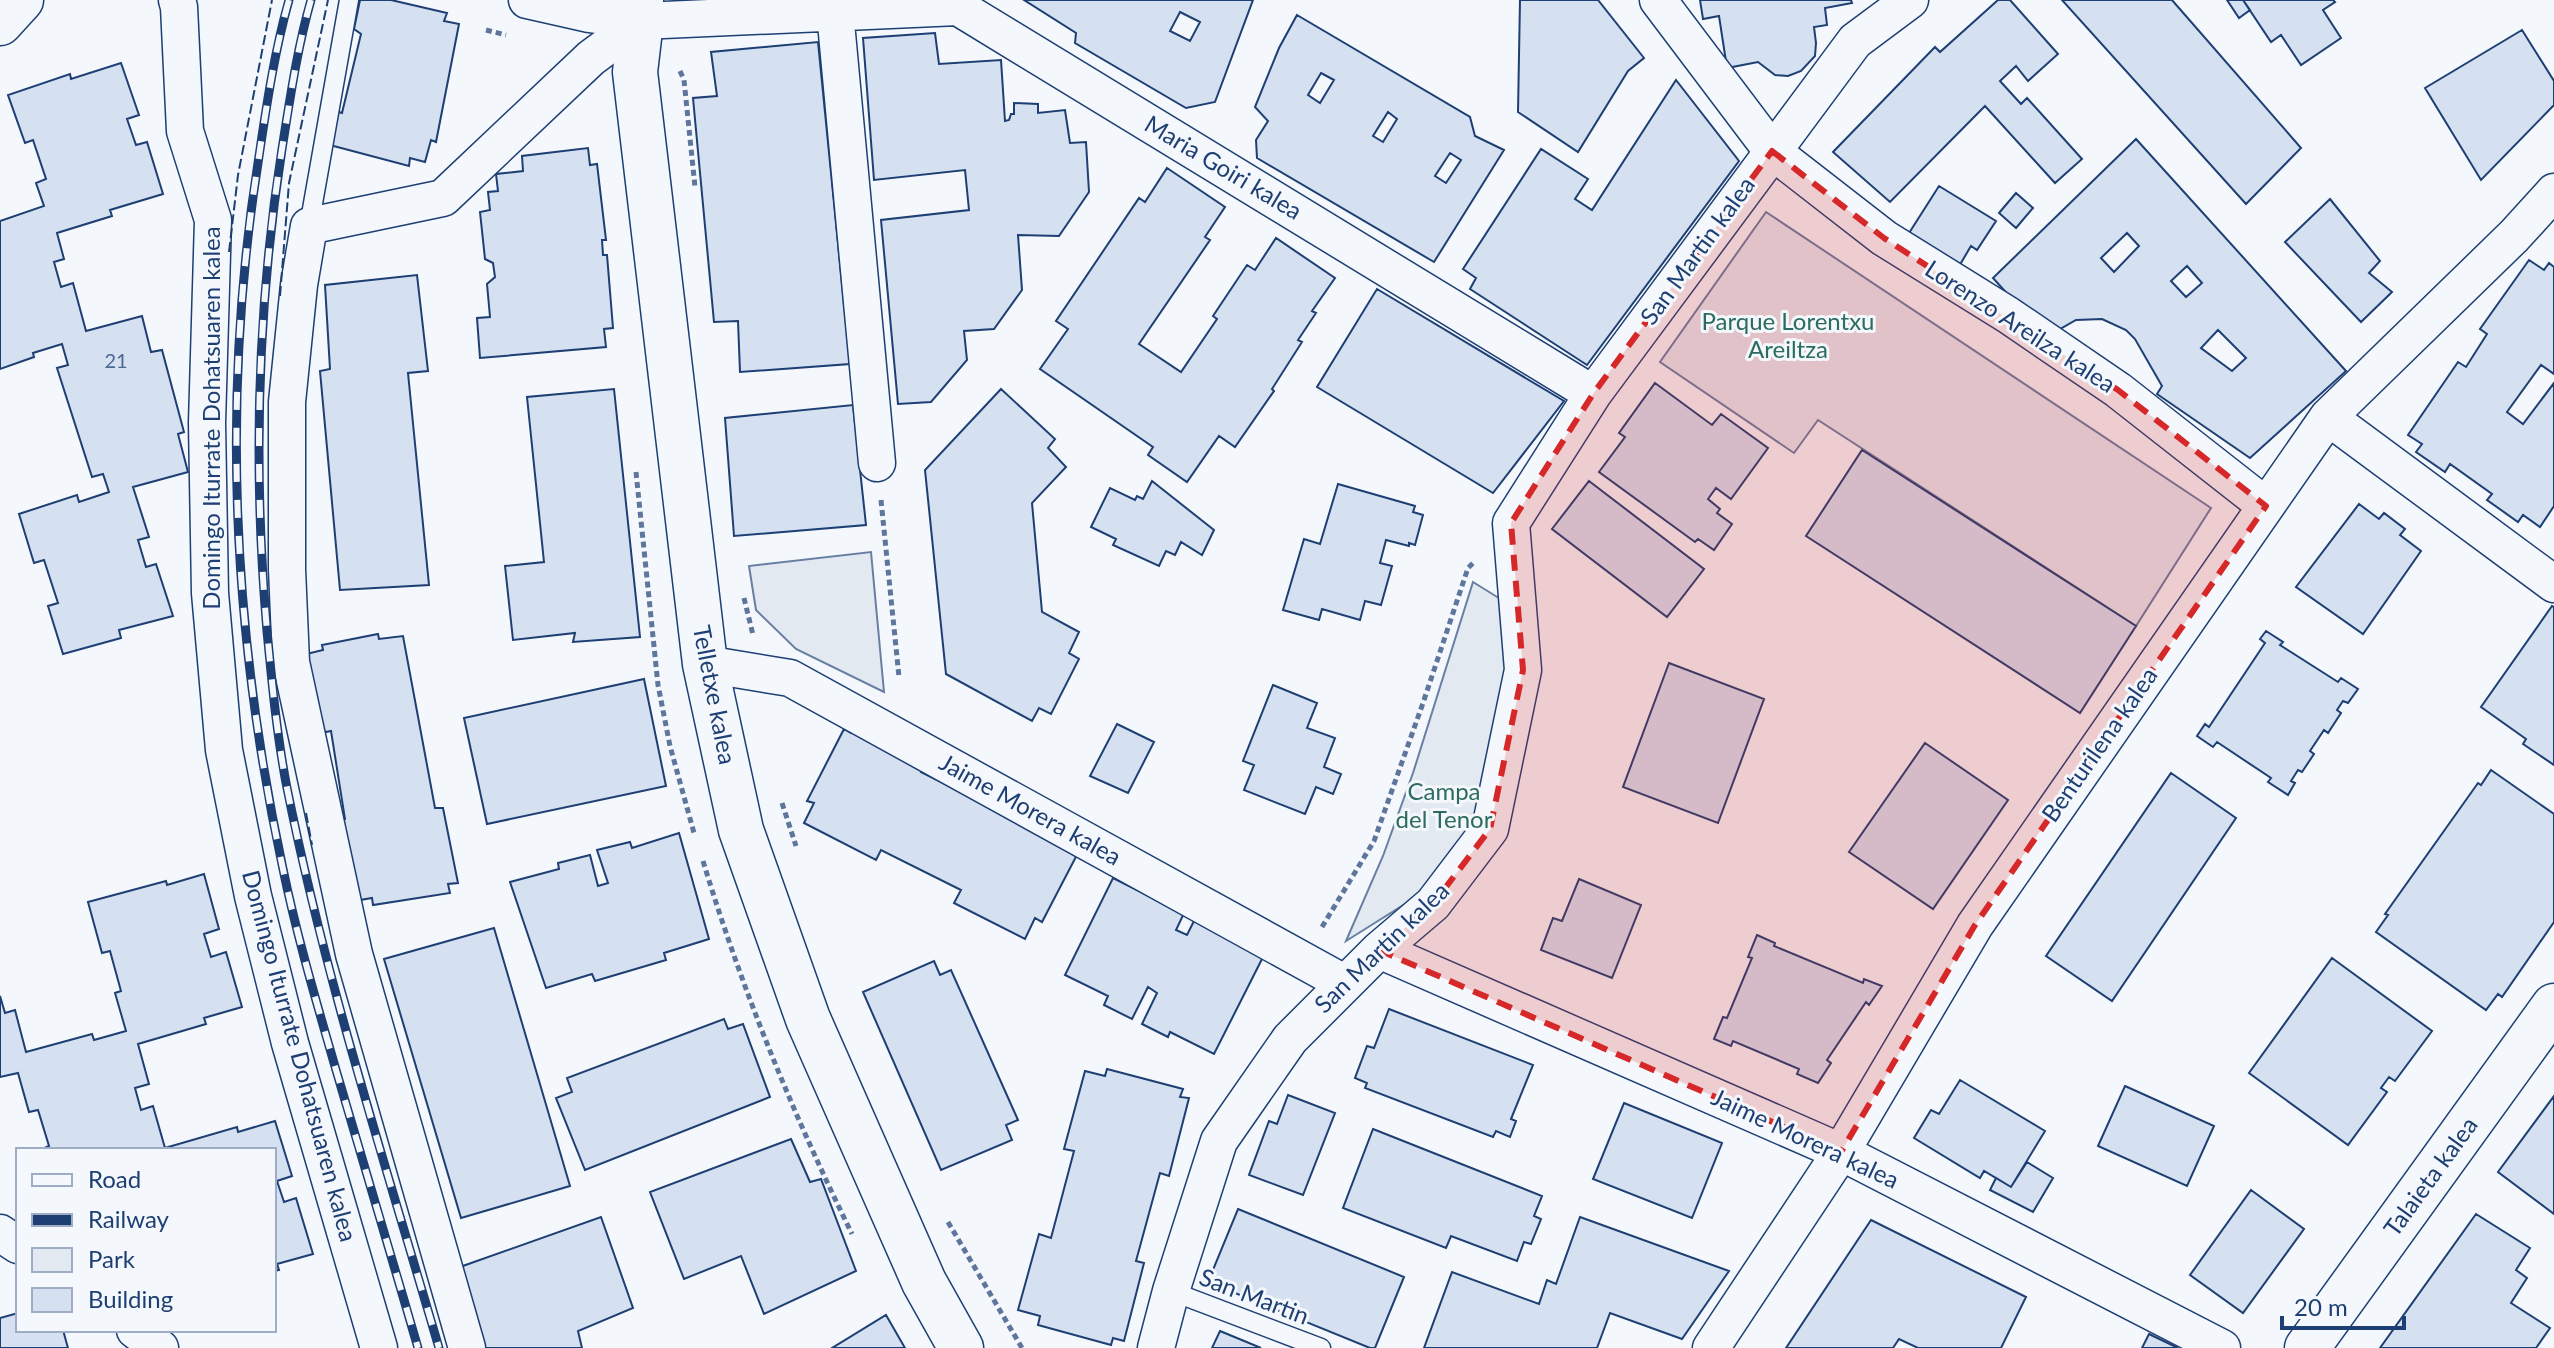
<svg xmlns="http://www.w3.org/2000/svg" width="2554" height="1348" font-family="Lato,sans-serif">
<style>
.green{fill:#e3e9f0;stroke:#687fa3;stroke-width:2}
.building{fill:#d5e0f0;stroke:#1d3f73;stroke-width:2;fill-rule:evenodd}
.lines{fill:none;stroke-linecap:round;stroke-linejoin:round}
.service-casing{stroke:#1d3f73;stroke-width:21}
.minor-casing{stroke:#1d3f73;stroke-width:39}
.tertiary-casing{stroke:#1d3f73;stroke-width:47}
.path{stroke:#5e769c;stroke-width:5;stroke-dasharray:6 4;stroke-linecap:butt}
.service{stroke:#f4f7fb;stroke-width:18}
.minor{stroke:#f4f7fb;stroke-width:36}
.tertiary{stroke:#f4f7fb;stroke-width:44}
.rail-casing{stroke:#1d3f73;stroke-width:9}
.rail{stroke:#f4f7fb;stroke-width:6;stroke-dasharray:18;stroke-linecap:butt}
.fence{stroke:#1d3f73;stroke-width:2;stroke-dasharray:10 4;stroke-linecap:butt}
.marked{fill:#d62828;fill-opacity:0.2;stroke:#d62828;stroke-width:6;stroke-dasharray:16 10;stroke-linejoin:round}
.labels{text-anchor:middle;stroke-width:6;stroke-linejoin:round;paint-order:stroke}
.number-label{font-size:20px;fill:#4b6792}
.street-label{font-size:24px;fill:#1d3f73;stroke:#f4f7fb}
.park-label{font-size:24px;fill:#2c6c60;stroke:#f4f7fb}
</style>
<rect width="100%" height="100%" fill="#f4f7fb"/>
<path class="green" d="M1766 212 2211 508 2136 626 1818 420 1794 453 1660 362Z
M871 552 884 692 796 649 756 610 749 566Z
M1473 582 1502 600 1506 677 1481 826 1424 892 1346 941 1383 856 1413 773Z"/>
<path class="building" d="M360 0H391L447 13 444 21 459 24 436 142 431 140 425 162 410 158 409 166 326 144 332 110 342 113 361 34 354 29Z
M1024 0H1253L1215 102 1186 108 1075 43 1076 33ZM1180 12 1200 22 1190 41 1170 31Z
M1520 0H1598L1644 58 1628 71 1578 152 1518 112Z
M1700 0H1851L1852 3 1825 8 1827 25 1814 27 1816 43 1815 56 1801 71 1788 76 1775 75 1758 62 1727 68 1719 16 1703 19Z
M1998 0H2010L2058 54 2028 81 2016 66 2000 81 2021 104 2027 98 2082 159 2055 183 1985 106 1890 202 1833 152 1935 47 1940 52Z
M2062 0H2172L2301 148 2246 204Z
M2227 0H2243L2250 10 2239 18Z
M2243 0H2333L2335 2 2323 10 2341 38 2301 65 2281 35 2271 42Z
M1297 15 1470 117 1475 136 1504 150 1434 262 1257 158 1256 140 1268 121 1255 107 1279 48ZM1321 73 1334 80 1320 103 1308 95ZM1388 112 1397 119 1383 142 1373 136ZM1450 153 1461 160 1446 183 1435 176Z
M2522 30 2554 81V105L2481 180 2425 88Z
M935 33 939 64 1001 60 1005 121 1009 120 1011 114H1014V103L1038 104V113L1065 110 1070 143 1086 142 1089 192 1059 236 1018 235 1022 290 994 329 964 331 967 360 931 402 898 404 881 220 969 210 965 170 874 180 863 38Z
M818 42 850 364 740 372 738 321 714 322 693 98 717 96 711 52Z
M121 63 139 115 127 119 136 145 147 142 163 194 110 210 112 216 57 233 64 259 54 262 61 287 73 283 86 331 142 316 151 352 162 350 184 432 178 434 188 472 133 487 149 537 138 540 146 567 156 564 173 616 119 630 121 638 63 654 48 606 58 603 44 560 34 563 19 514 77 495 79 502 109 492 103 474 92 477 57 368 68 365 62 344 33 353 34 357 0 369V221L44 206 36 183 46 179 33 140 25 143 8 95 70 74 71 79Z
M1676 80 1739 161 1587 365 1470 289 1476 278 1463 269 1541 149 1588 179 1575 199 1592 210Z
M2136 139 2346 371 2250 458 2157 394 2162 386 2135 339 2126 330 2102 319 2076 320 2053 333 2031 320 1993 278ZM2127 233 2139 246 2114 272 2101 258ZM2187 266 2202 283 2186 297 2171 281ZM2218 330 2246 358 2232 371 2201 348Z
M588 148 590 165 597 164 606 240H602L603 255H607L613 328 604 329 606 347 480 358 477 318 490 317 487 284 495 277 493 263 485 259 480 212 490 210 488 192 498 191 496 174 523 171 522 156Z
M1167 168 1225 207 1205 237 1210 240 1139 344 1181 372 1217 319 1213 316 1247 265 1255 270 1276 238 1335 278 1312 311 1316 313 1298 340 1302 342 1272 389 1274 391 1235 447 1219 436 1187 482 1148 455 1153 447 1040 369 1068 329 1056 321 1139 198 1145 202Z
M1939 186 1996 221 1977 250 1971 246 1955 273 1904 241Z
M2016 193 2033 208 2016 228 1999 213Z
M2330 199 2380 261 2369 273 2392 292 2361 322 2285 242Z
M2529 260 2544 270 2549 263 2554 267V374L2541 365 2507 412 2523 424 2554 383V506L2540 527 2523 515 2518 522 2487 500 2492 494 2450 464 2445 472 2416 452 2422 444 2408 435 2458 362 2466 367 2487 334 2480 329Z
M417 275 428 371 408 373 429 585 340 590 320 371 330 369 325 285Z
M1377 289 1564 401 1493 493 1317 387Z
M1655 383 1712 425 1721 414 1768 448 1731 499 1716 488 1708 499 1720 509 1717 513 1732 524 1714 550 1698 539 1695 542 1599 472 1625 437 1619 433Z
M614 389 640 637 573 642 575 633 513 640 505 566 544 562 527 397Z
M1001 389 1055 439 1048 448 1066 467 1032 503 1042 612 1079 632 1069 653 1079 659 1051 714 1039 708 1032 721 946 674 925 470Z
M853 405 866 525 734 536 725 418Z
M1862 450 2136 626 2080 713 1806 536Z
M1152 481 1214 530 1202 555 1181 542 1175 555 1166 551 1159 566 1113 545 1116 539 1091 527 1110 488 1135 500 1137 496 1143 499Z
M1589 481 1704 569 1667 617 1552 529Z
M1338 484 1415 506 1413 512 1423 515 1415 545 1409 543V546L1386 540 1380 563 1392 566 1381 605 1365 601 1360 620 1322 609 1319 620 1283 610 1304 539 1320 544Z
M2359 504 2379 519 2384 513 2405 529 2400 535 2421 551 2363 634 2296 587Z
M2552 606 2554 607V765L2523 744 2526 739 2481 707Z
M2266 631 2283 642 2280 645 2338 682 2341 678 2358 689 2348 703 2343 701 2337 710 2341 713 2328 733 2324 730 2310 751 2314 754 2302 772 2298 770 2291 781 2295 783 2288 795 2268 782 2271 778 2217 742 2213 747 2197 736 2205 724 2209 727 2265 643 2260 639Z
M378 634 379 639 403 636 435 808H443L458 883 448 884 450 893 373 905 372 898 348 902 332 824 345 819 331 731 316 734 302 655 323 650 322 645Z
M1669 663 1764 699 1718 823 1623 787Z
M644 679 666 786 487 824 464 718Z
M1273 685 1317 703 1307 728 1335 738 1324 767 1341 774 1333 794 1316 787 1305 814 1244 790 1254 765 1243 761Z
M1117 724 1154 742 1128 793 1090 776Z
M855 727 926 763 921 772 1079 851 1042 922 1035 918 1025 939 954 903 961 890 881 850 876 860 804 823 814 803 807 801 844 729 851 733Z
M1925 743 2008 800 1933 909 1849 852Z
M2491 770 2554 814V922L2502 997 2498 994 2486 1010 2376 932 2388 915 2385 914 2478 783 2481 785Z
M2171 773 2236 818 2112 1001 2046 956Z
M679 833 709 939 664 953 666 960 595 981 592 974 546 988 510 882 559 869 558 863 590 855 598 886 608 883 597 850 630 842 632 848Z
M204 874 219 929 204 934 211 957 226 952 242 1007 204 1018 206 1024 138 1044 149 1084 135 1088 141 1110 153 1106 165 1148 237 1127 238 1132 275 1121 292 1176 277 1181 284 1202 296 1198 313 1254 277 1264 279 1270 274 1271V1150H40L49 1146 38 1110 29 1112 18 1073 0 1077V996L5 1013 15 1010 26 1052 92 1034 94 1040 126 1031 115 993 121 991 110 951 102 953 88 902 166 881 167 885Z
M1113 878 1155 899 1187 907 1176 930 1187 935 1198 913 1264 955 1214 1054 1170 1032 1168 1037 1142 1024 1157 993 1148 987 1132 1019 1104 1005 1108 996 1065 975Z
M1579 879 1641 905 1612 978 1541 950 1553 918 1562 921Z
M494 928 570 1186 461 1218 384 959Z
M1757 935 1775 943 1774 946 1863 983 1864 979 1882 986 1869 1005 1866 1002 1827 1060 1831 1063 1818 1083 1797 1074 1799 1069 1733 1041 1731 1046 1714 1039 1723 1017 1727 1018 1752 958 1748 957Z
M2332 958 2432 1031 2395 1081 2389 1077 2381 1088 2387 1092 2348 1145 2249 1073Z
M934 961 940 975 951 970 1018 1120 1006 1125 1012 1140 941 1170 863 992Z
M1389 1009 1533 1065 1511 1119 1516 1121 1510 1137 1496 1131 1493 1137 1365 1088 1367 1083 1355 1078 1367 1046 1374 1048Z
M724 1019 728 1029 743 1024 770 1097 585 1170 556 1098 572 1092 567 1078Z
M1107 1069 1183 1089 1180 1097 1189 1098 1169 1176 1160 1173 1136 1261 1144 1263 1124 1341 1113 1338 1111 1345 1038 1325 1040 1316 1018 1310 1039 1234 1051 1238 1074 1151 1064 1149 1085 1071 1105 1076Z
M1960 1080 2045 1131 2011 1187 1984 1171 1980 1178 1914 1138 1931 1110 1939 1114Z
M2125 1086 2214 1126 2187 1186 2098 1146Z
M1288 1095 1335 1113 1303 1195 1249 1175 1269 1121 1277 1124Z
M2554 1096V1214L2498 1172Z
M1624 1103 1722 1143 1692 1218 1593 1179Z
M1373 1129 1542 1196 1534 1216 1541 1219 1531 1244 1524 1242 1517 1261 1451 1236 1446 1248 1343 1208Z
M791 1139 810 1182 821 1179 856 1271 764 1314 741 1256 684 1279 650 1192Z
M2027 1162 2053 1178 2033 1212 1990 1190 1996 1178 2011 1187Z
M2251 1190 2304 1229 2243 1313 2190 1275Z
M1238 1209 1404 1277 1375 1348H1370L1208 1282Z
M2476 1214 2530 1248 2516 1270 2527 1278 2511 1303 2550 1328 2536 1348H2380Z
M601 1217 633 1308 578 1331 582 1348H482L460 1267Z
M1580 1217 1729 1271 1682 1339 1610 1313 1597 1348H1424L1452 1272 1539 1304 1547 1280 1556 1284Z
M1871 1220 2026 1297 2001 1348H1918L1899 1339 1893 1348H1786Z
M18 1313V1330H63L68 1348H0V1318Z
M886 1315 905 1348H832Z
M1220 1331 1261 1348H1212Z
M2149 1334 2178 1348H2142Z"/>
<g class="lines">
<g class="service-casing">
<path id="service" d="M309 226 349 0
M1171 1291 1321 1348"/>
</g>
<g class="minor-casing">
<path id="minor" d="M177 0 179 7 185 131 213 220 207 423 210 593 224 750 253 896 290 1043 379 1348
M527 0 589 14 641 21 958 7 1593 394
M1658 0 1772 151 1884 238 2008 315 2118 390 2266 506
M835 12 877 463
M2328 417 2554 584
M705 664 790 678 1344 983
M1379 950 1841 1152 2222 1348
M0 1233 18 1245
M135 1330 160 1348
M467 1348 354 954 291 662 287 569V402L299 285 309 226 443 198 591 58 641 21
M1156 1348 1171 1291 1219 1141 1290 1039 1379 950 1433 904 1490 829 1523 670 1511 523 1593 394 1855 41 1910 0
M1711 1348 1841 1152 1975 925 2328 417 2514 236 2554 192"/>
</g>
<g class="tertiary-casing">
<path id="tertiary" d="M641 0V21L635 72 705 664 741 830 808 1019 924 1282 961 1348
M0 23 21 0
M2307 1348 2554 1006"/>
</g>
<path class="path" d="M486 30 506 35
M680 71 684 80 695 187
M636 472 658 685 670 746 694 833
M881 500 899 677
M744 598 753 635
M782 803 796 846
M703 861C742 990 793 1114 852 1234
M1322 927 1374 841 1423 703 1468 568 1474 562
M948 1222 1022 1348"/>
<use href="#service" class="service"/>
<use href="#minor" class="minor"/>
<use href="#tertiary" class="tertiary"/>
<g class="rail-casing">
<path id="rail" d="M289 0C274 53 266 109 258 163 221 399 233 636 283 869 297 937 317 1004 336 1070 363 1162 391 1255 418 1348
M311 0C297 49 290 99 282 149 257 309 253 470 267 631 272 683 277 737 287 788 325 978 385 1163 439 1348"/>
</g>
<use href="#rail" class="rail"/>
<path class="fence" d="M229 252 238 175 272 0
M280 296 289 183 328 0
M306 813 312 845"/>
</g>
<path class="marked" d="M1772 151 1884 238 2118 390 2266 506 1975 925 1841 1152 1379 950 1433 904 1490 829 1523 670 1511 523 1593 394Z"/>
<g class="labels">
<g class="number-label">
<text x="116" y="368">21</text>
</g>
<g class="street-label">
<text transform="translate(1223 168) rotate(31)" y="8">Maria Goiri kalea</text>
<text transform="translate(1698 251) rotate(-54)" y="8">San Martin kalea</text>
<text transform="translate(2020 327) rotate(33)" y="8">Lorenzo Areilza kalea</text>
<text transform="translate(212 418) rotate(-90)" y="8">Domingo Iturrate Dohatsuaren kalea</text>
<text transform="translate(714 695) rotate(79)" y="8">Telletxe kalea</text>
<text transform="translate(2100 745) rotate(-55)" y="8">Benturilena kalea</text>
<text transform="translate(1030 810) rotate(29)" y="8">Jaime Morera kalea</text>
<text transform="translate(1382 948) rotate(-44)" y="8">San Martin kalea</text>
<text transform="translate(299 1056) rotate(75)" y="8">Domingo Iturrate Dohatsuaren kalea</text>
<text transform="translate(1805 1139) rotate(25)" y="8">Jaime Morera kalea</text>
<text transform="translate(2431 1177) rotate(-54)" y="8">Talaieta kalea</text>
<text transform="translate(1254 1297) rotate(21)" y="8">San Martin</text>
</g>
<g class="park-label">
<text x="1788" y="330">Parque Lorentxu<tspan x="1788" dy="28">Areiltza</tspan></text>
<text x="1444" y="800">Campa<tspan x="1444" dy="28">del Tenor</tspan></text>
</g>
</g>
<rect x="16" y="1148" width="260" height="184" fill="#f4f7fb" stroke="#9eadc5" stroke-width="2"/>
<rect x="32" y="1174" width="40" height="12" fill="#f4f7fb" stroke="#9eadc5" stroke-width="2"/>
<text x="88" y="1188" font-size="24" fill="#1d3f73">Road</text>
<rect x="32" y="1214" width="40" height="12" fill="#1d3f73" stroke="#9eadc5" stroke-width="2"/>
<text x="88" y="1228" font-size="24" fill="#1d3f73">Railway</text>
<rect x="32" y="1248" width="40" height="24" fill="#e3e9f0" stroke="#9eadc5" stroke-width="2"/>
<text x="88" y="1268" font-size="24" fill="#1d3f73">Park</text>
<rect x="32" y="1288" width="40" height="24" fill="#d5e0f0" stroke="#9eadc5" stroke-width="2"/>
<text x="88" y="1308" font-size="24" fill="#1d3f73">Building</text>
<path d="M2282 1316v12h122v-12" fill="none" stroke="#1d3f73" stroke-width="4"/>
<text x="2294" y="1316" font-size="24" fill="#1d3f73" stroke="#f4f7fb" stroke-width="6" paint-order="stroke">20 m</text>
</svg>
